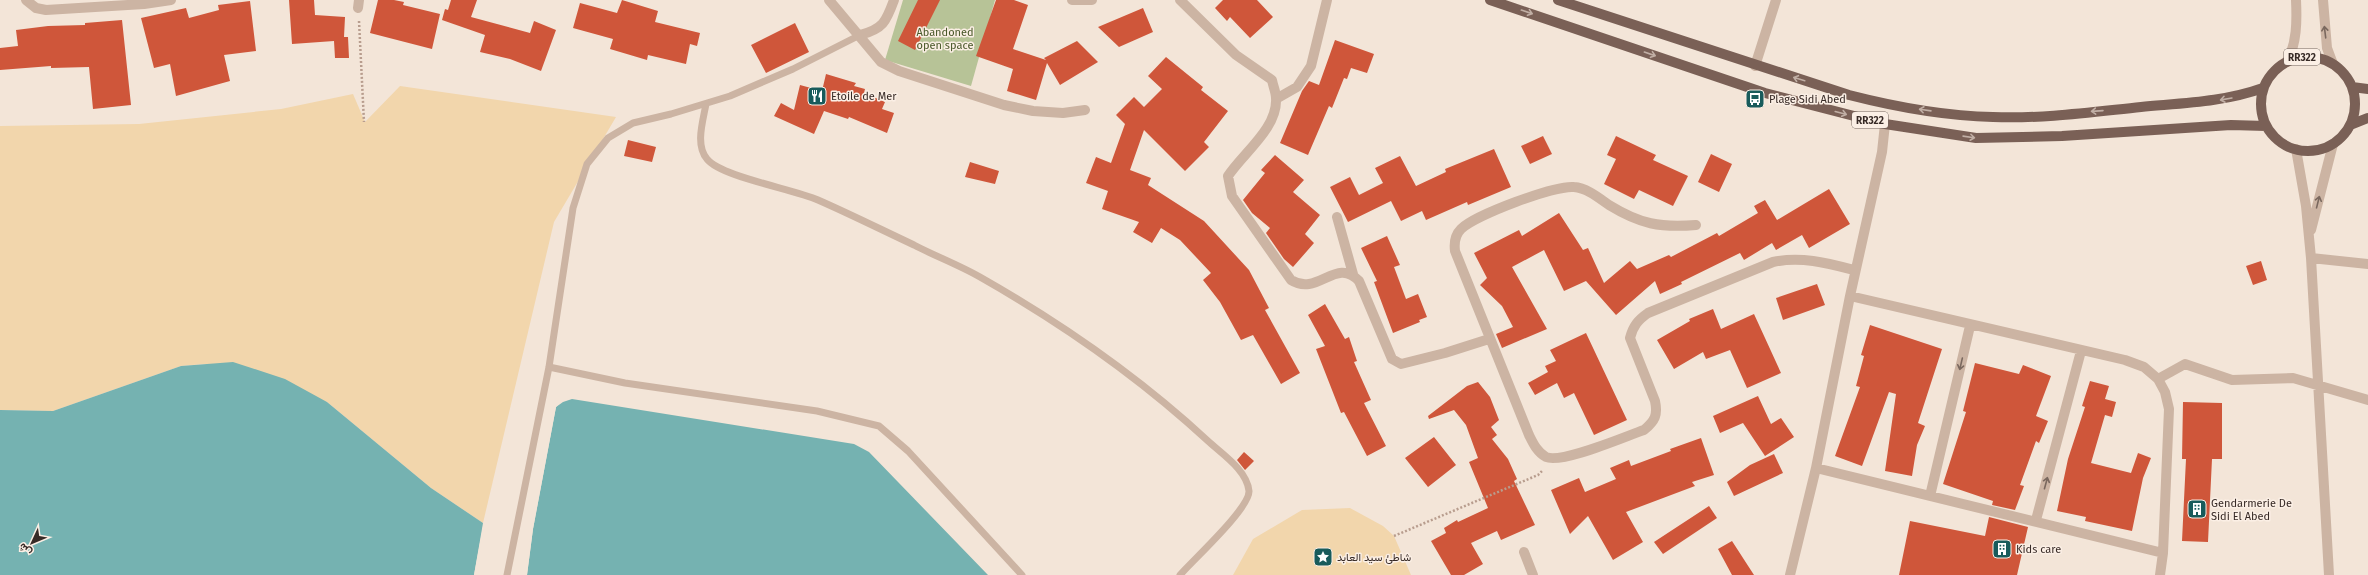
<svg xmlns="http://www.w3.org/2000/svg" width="2368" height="575" font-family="'Fira Sans',Vazirmatn,sans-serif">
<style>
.green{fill:#b7c397}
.sand{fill:#f2d6ac}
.water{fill:#75b2b1}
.pier{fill:#f3e5d8}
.building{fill:#cf563a}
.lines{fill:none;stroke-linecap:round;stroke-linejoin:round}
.path{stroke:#b89d8e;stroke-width:2.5;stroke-dasharray:2 2;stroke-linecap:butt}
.lane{stroke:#ccb4a3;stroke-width:7}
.street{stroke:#ccb4a3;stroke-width:10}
.primary{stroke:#7a6056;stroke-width:10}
.oneway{stroke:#c1afa5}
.oneway2{stroke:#7a685e}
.labels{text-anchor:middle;stroke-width:3;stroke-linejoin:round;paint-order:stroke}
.shield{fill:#fbefe5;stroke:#72655f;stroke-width:1}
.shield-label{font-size:10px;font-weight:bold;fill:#372a26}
.park-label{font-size:11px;fill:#485728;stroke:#fbefe5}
.poi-label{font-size:11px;fill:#372a26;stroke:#fbefe5;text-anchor:start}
</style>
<rect width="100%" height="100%" fill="#f3e5d8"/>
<path class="green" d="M903 0H995L971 86 885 60Z"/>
<path class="sand" d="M400 86 616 117 554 222 483 523 431 488 327 402 205 364 181 366 53 411 0 410V126L139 124 281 109 353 94 365 122Z
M1350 508 1383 526 1394 536 1411 575H1233L1253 539 1302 510Z"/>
<path class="water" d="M233 362 285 379 327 402 431 488 483 523 474 575H0V410L53 411 181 366Z
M572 399 854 444 869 452 988 575H527L533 529 556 407 563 402Z"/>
<path class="pier" d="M563 399 556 407 533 529 527 575H525L531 529 554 406Z
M484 521 485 524 476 575H474Z"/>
<path class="building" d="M289 0H314L315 15 345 17 344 37H348L349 58H335L334 41 292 44Z
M378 0H394L404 2 403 5 440 14 432 49 370 33Z
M451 0H477L471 17 530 33 534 21 556 30 541 71 510 59 480 52 485 35 442 20 445 9 448 10Z
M622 0 658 11 655 22 700 33 697 46 690 44 686 64 648 55 647 60 610 49 613 39 573 28 580 3 617 13Z
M918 0H940L915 50 898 41Z
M996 0H1014L1028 5 1013 49 1046 60 1044 58 1077 41 1098 62 1060 85 1047 63 1036 100 1007 91 1013 69 976 56Z
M1223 0H1257L1273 17 1250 38 1230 17 1227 21 1215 8Z
M250 1 256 51 224 55 230 81 176 96 170 64 154 68 141 18 186 8 189 18 219 10 218 5Z
M1143 8 1153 32 1119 47 1098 27Z
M122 20 131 105 93 109 89 67 51 68V66L0 70V48L18 46 16 30 48 26 85 25V23Z
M795 23 809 52 766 73 751 45Z
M1335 40 1374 54 1367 73 1351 68 1347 79 1344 78 1332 108 1329 106 1308 155 1280 143 1302 91 1309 81 1319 85Z
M1166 57 1203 87 1201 90 1228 111 1204 142 1209 147 1185 171 1144 130 1130 170 1151 178 1148 185 1204 221 1249 270 1269 308 1265 310 1300 373 1281 384 1253 335 1241 340 1220 302 1203 280 1211 273 1180 240 1161 228 1152 243 1133 232 1139 222 1102 209 1108 191 1086 183 1096 157 1111 163 1125 124 1116 115 1134 97 1144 107 1162 89 1148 76Z
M826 74 856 83 854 86 865 89 864 93 885 102 882 109 894 113 887 133 849 117 848 119 824 111 814 134 774 116 781 103 794 110 800 85 822 91Z
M1543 136 1552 154 1530 164 1521 146Z
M1616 136 1656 155 1653 160 1688 176 1673 206 1639 190 1634 199 1604 184 1616 159 1607 155Z
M628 140 656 147 652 162 624 156Z
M1494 149 1511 187 1468 205 1467 202 1426 220 1422 211 1401 221 1391 201 1348 222 1330 187 1350 177 1359 195 1383 183 1375 168 1400 156 1416 186 1446 172 1445 169Z
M1711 154 1732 164 1719 192 1698 182Z
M1275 155 1304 180 1293 192 1320 215 1305 234 1314 243 1293 267 1284 259 1266 233 1270 228 1252 213 1243 200 1265 173 1261 170Z
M970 162 999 171 995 184 965 177Z
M1829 189 1850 224 1809 248 1802 235 1776 250 1772 243 1744 260 1740 253 1681 282 1682 284 1660 294 1655 281 1616 315 1586 281 1564 291 1544 250 1512 267 1547 329 1502 348 1496 334 1513 327 1502 306 1480 285 1487 278 1474 253 1519 230 1522 236 1559 213 1583 250 1588 248 1604 283 1630 261 1637 269 1669 255 1671 257 1717 233 1719 236 1758 213 1754 206 1765 200 1777 220Z
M1387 236 1400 265 1394 267 1406 299 1418 294 1427 317 1419 320 1420 322 1393 333 1374 282 1377 281 1361 248Z
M2261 261 2267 280 2253 285 2246 266Z
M1817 284 1825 305 1783 320 1776 298Z
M1325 304 1345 339 1349 337 1357 361 1354 362 1371 400 1364 403 1386 446 1367 456 1344 412 1341 413 1316 349 1325 346 1308 315Z
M1713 309 1721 329 1754 314 1781 373 1747 388 1730 350 1706 359 1703 352 1674 369 1657 340 1690 321 1689 319Z
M1870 325 1942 349 1918 423 1925 426 1917 445 1912 476 1885 471 1896 394 1889 392 1862 466 1835 456 1860 387 1856 386 1864 356 1861 355Z
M1586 333 1627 420 1594 435 1574 393 1564 398 1557 383 1535 395 1528 383 1548 372 1545 366 1556 361 1550 350Z
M1975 363 2019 374 2023 365 2051 376 2036 416 2048 421 2039 443 2036 441 2020 485 2024 486 2015 510 1992 505 1993 501 1943 484 1966 412 1963 411Z
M2090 381 2109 386 2105 399 2116 402 2112 417 2105 415 2091 463 2131 473 2138 453 2151 458 2143 478 2132 531 2085 521 2086 517 2057 511 2068 459 2085 407 2082 406Z
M1478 382 1490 397 1499 420 1491 427 1497 435 1492 439 1508 459 1517 479 1514 481 1535 525 1501 540 1497 531 1471 543 1483 564 1464 575H1451L1431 541 1446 533 1444 528 1457 520 1458 522 1488 508 1469 462 1478 458 1466 425 1454 410 1429 419 1428 416 1467 386Z
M1758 396 1771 424 1781 418 1794 437 1765 456 1743 423 1720 433 1713 416Z
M2183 402 2222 403V459H2212L2208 542 2182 541 2186 459H2182Z
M1434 437 1456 465 1428 487 1405 458Z
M1701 438 1714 475 1692 482 1695 486 1626 512 1643 542 1613 560 1588 516 1570 534 1551 490 1579 478 1585 492 1616 479 1610 468 1629 460 1631 466 1671 451 1670 449Z
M1244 452 1254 461 1245 470 1237 460Z
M1774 454 1783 473 1734 496 1727 482 1750 465Z
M1709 506 1717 518 1663 554 1654 542Z
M1989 517 2028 527 2017 575H1899L1910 521 1985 536Z
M1732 541 1754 575H1732L1718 549Z"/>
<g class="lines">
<path class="path" d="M359 21 364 122
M1394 536 1538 475 1543 470"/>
<path class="lane" d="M706 104C703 121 695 145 707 159 721 177 794 189 818 200 850 214 882 230 914 245 935 256 959 265 980 277 1061 323 1140 378 1208 441 1222 454 1247 470 1249 491 1250 508 1193 560 1180 575
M549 367 625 383 817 411 879 426 908 451 1022 575
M507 575 549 367 573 208 587 164 608 138 633 123 671 114 730 96 793 69 860 35"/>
<path class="street" d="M26 0 36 8 46 10 144 4 171 0
M829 0 881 62 899 71 1004 105 1033 111 1063 113 1085 110
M1072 0H1092
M1180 0 1236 55 1272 80C1273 86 1276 92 1276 98 1278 128 1243 153 1228 176L1232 196 1291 280C1318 297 1336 256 1359 281L1392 359 1401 364 1445 353 1489 339
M2323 0 2327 48 2333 64
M358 8 359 0
M860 35C883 29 886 22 894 0
M2287 62C2297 43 2297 21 2296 0
M1755 66 1776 0
M1276 99 1297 87 1311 66 1327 0
M2296 149 2306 206 2311 258 2329 575
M1337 217 1353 274
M1696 225C1660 228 1640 224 1609 205 1599 198 1587 188 1574 187 1555 185 1475 215 1461 229 1455 235 1454 243 1455 251L1529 435C1533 443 1537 452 1546 457 1562 464 1626 436 1644 430 1655 421 1658 415 1655 401L1630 338C1633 326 1638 320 1648 313L1773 262C1801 256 1827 263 1854 270
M2311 230 2333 144
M2311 258 2368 264
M1850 296 1882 152 1885 124
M2158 379 2165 392 2169 409 2163 553 2160 575
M1816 468 2163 553
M1930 496 1970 326
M2036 520 2081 351
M1524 552 1533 575
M1790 575 1816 468 1850 296 2125 360 2144 367 2158 379 2185 364 2232 380 2293 378 2368 400"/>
<path class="primary" d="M1490 0 1765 93 1885 124 1976 138 2062 136 2231 125 2266 126
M1558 0 1849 95C1896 107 1944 116 1993 117 2042 119 2092 112 2141 107 2183 103 2224 102 2263 88
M2261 104a47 47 0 1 1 94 0a47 47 0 1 1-94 0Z
M2352 87 2368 89
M2350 125 2368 118"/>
</g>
<defs><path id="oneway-shaft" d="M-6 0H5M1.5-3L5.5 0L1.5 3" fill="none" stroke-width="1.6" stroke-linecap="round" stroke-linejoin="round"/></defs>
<g class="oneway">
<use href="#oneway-shaft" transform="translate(1527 12) rotate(19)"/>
<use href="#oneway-shaft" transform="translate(1650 54) rotate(19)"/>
<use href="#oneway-shaft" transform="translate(1799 79) rotate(-163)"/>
<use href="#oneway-shaft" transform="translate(2226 99) rotate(170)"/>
<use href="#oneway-shaft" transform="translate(1925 110) rotate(-172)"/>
<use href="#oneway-shaft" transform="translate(2097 111) rotate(176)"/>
<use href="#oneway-shaft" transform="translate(1841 113) rotate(15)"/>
<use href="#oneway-shaft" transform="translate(1969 137) rotate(8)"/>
</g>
<g class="oneway2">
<use href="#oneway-shaft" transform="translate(2325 32) rotate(-97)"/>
<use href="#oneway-shaft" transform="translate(2318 202) rotate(-76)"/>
<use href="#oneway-shaft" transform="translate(1961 364) rotate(103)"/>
<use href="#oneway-shaft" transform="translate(2046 483) rotate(-75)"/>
</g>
<defs>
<g id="restaurant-square" transform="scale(1)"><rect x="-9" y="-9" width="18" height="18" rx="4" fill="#185b5b" stroke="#fbefe5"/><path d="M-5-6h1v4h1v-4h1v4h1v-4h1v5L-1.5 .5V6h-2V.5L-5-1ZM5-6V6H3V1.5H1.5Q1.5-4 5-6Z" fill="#fff"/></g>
<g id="bus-square" transform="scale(1)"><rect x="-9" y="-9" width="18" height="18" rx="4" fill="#185b5b" stroke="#fbefe5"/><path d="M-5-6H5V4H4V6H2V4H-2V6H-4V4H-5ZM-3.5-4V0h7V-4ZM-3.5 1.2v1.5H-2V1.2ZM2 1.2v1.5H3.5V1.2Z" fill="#fff"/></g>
<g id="building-square" transform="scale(1)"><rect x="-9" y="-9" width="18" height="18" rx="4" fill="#185b5b" stroke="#fbefe5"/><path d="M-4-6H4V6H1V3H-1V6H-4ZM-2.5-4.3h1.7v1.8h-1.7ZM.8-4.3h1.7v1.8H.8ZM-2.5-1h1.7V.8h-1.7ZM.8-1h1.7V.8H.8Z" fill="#fff"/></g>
<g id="sight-square" transform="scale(1)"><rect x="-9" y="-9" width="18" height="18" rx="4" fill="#185b5b" stroke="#fbefe5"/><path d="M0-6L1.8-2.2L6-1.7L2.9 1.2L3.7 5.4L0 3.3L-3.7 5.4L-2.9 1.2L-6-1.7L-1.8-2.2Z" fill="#fff"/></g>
</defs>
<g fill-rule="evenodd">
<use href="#restaurant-square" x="817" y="96"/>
<use href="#bus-square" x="1755" y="99"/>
<use href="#building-square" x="2197" y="509"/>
<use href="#building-square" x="2002" y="549"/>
<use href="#sight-square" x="1323" y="557"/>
</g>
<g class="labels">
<g class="shield">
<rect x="2284" y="49" width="36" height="16" rx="3"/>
<rect x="1852" y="112" width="36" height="16" rx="3"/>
</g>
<g class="shield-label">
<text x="2302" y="61">RR322</text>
<text x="1870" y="124">RR322</text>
</g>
<g class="park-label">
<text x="945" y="36">Abandoned<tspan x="945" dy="13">open space</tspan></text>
</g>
<g class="poi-label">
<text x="831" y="100">Etoile de Mer</text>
<text x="1769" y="103">Plage Sidi Abed</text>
<text x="2211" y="507">Gendarmerie De<tspan x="2211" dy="13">Sidi El Abed</tspan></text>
<text x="2016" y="553">Kids care</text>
<text x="1337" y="561">شاطئ سيد العابد</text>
</g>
</g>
<g transform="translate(32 543) rotate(226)" stroke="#fbefe5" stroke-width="3" paint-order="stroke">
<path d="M0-3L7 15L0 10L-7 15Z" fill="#372a26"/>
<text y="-6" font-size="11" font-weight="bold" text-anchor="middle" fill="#372a26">ش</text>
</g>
</svg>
